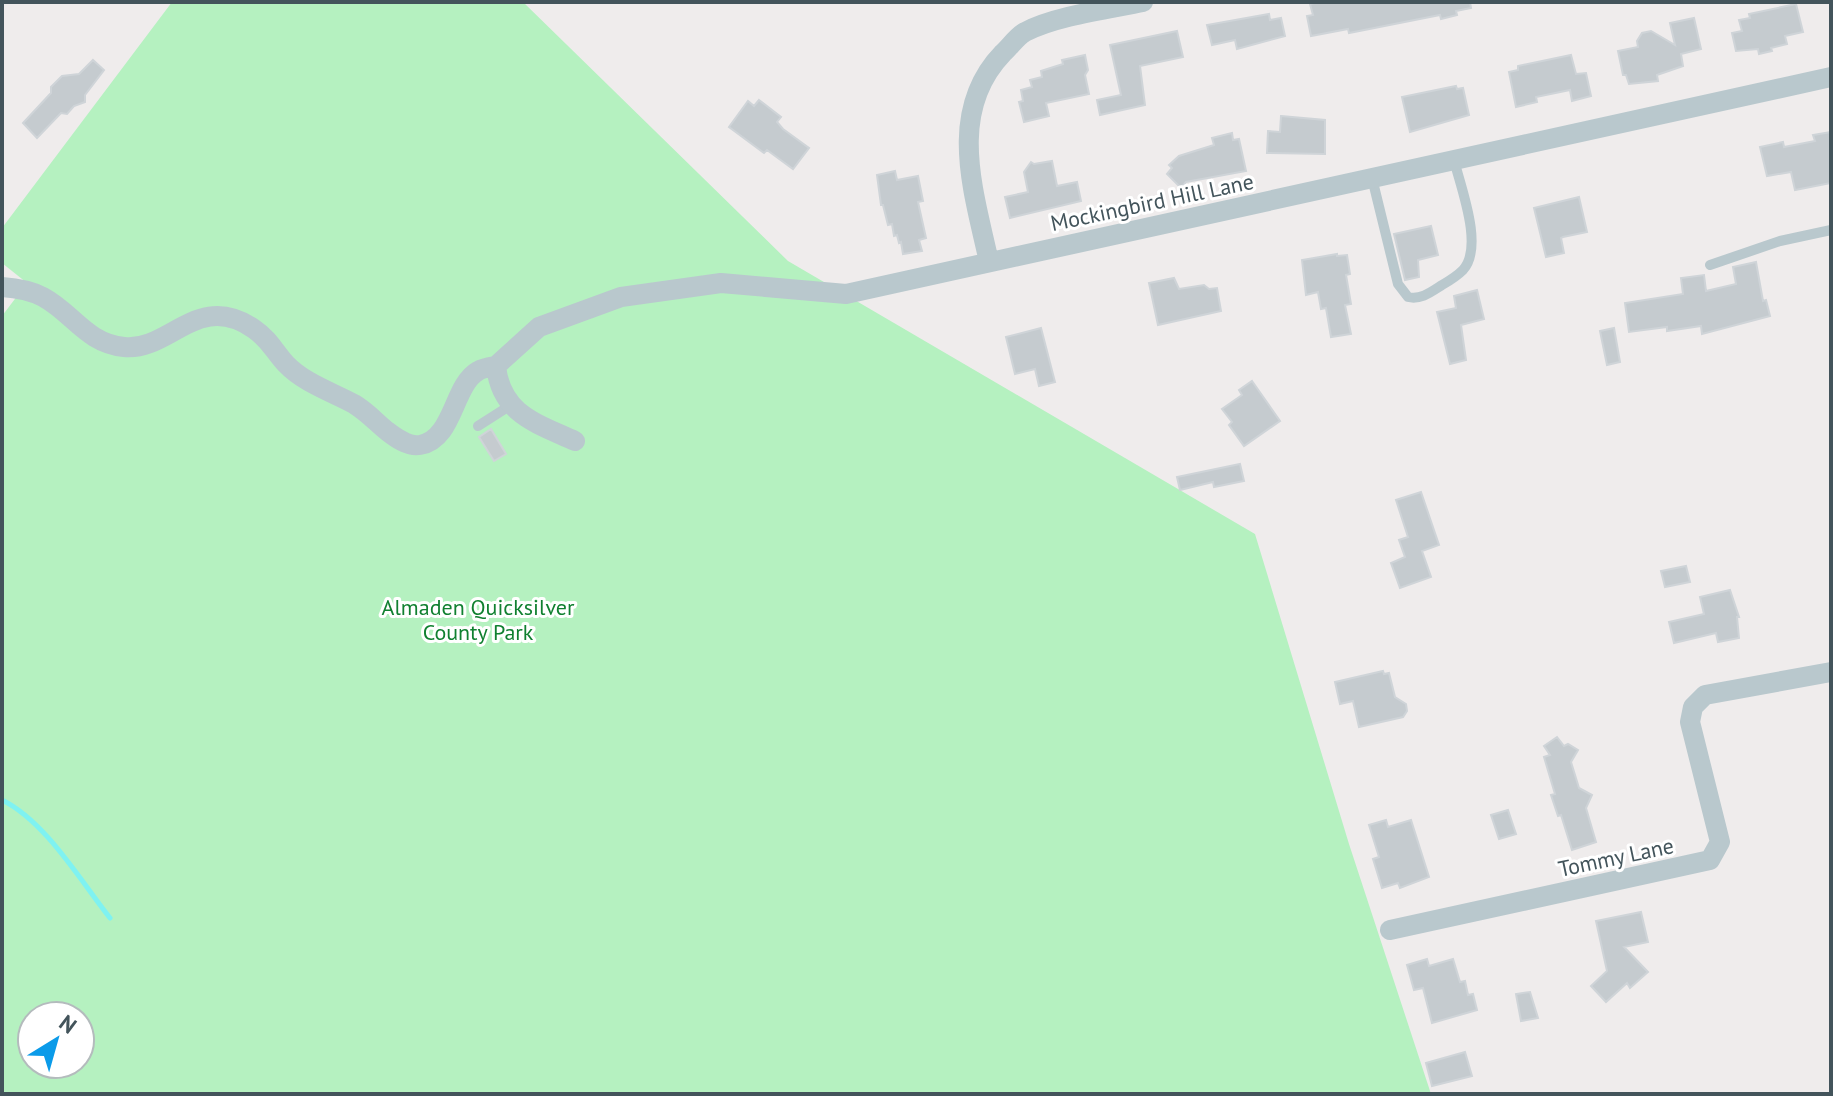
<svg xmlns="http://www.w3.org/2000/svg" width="1833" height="1096" font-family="'PT Sans',sans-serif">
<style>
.green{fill:#b5f1c0;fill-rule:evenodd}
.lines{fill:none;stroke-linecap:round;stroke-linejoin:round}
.stream{stroke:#7ff2f1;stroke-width:5}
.building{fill:#c5cbcf;stroke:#cfd4d8;stroke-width:2}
.lane{stroke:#b9c8cd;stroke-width:10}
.street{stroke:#b9c8cd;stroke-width:20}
.labels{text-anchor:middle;stroke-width:6;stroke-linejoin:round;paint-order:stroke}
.street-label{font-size:22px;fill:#43545b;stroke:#fff}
.park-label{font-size:22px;fill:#108030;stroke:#fff}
</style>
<rect width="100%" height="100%" fill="#efecec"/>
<path class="green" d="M172 2H523L788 261 1255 534 1349 844 1431 1094H2V316L27 283 2 263V228ZM32 1016H80V1064H32Z"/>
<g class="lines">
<path class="stream" d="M2 800C45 821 80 880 110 918"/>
</g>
<path class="building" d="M1318 2H1470L1471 8 1456 11 1457 15 1441 19 1440 15 1349 33 1348 29 1311 36 1307 16 1313 15 1310 4Z
M1796 4 1803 32 1785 36 1787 44 1771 48 1772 51 1759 54 1758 49 1736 51 1732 33 1742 31 1739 20 1750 18 1749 14Z
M1269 14 1270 20 1281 18 1285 36 1237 49 1235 40 1212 45 1207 25Z
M1694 18 1701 49 1681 54 1683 66 1657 75 1658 81 1629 84 1626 75H1623L1618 51 1638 47 1637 41 1642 33 1651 31 1675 45 1670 23Z
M1177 31 1183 57 1140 66 1145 105 1100 115 1097 100 1121 95 1110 45Z
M1085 55 1088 70 1085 75 1089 94 1046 103 1049 116 1024 122 1019 102 1023 101 1021 90 1032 87 1030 80 1042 77 1041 71 1063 64 1062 60Z
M1571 55 1576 74 1586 73 1591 96 1572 101 1570 90 1536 97 1537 102 1516 107 1509 72 1518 70V66Z
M93 60 104 70 85 95V102L74 106 67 114 61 113 37 138 23 123 51 93V87L62 76 79 74Z
M1456 86 1457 89 1463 88 1469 115 1410 132 1402 97Z
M759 100 781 117 777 122 783 129 809 148 793 169 767 150 764 153 729 127 748 101 754 106Z
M1281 116 1325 120V154L1267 153 1268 131 1280 132Z
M1831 132V183L1795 190 1791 172 1767 176 1760 147 1783 142 1784 147 1815 141 1813 135Z
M1232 133 1233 140 1239 139 1246 171 1186 182 1181 188 1167 174 1172 168 1169 165 1179 156 1214 145 1212 138Z
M1052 161 1057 186 1077 182 1081 201 1010 218 1005 197 1028 192 1024 172 1031 162 1034 164Z
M895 171 897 180 918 176 923 201 918 202 926 238 919 240 922 251 903 254 901 242 899 243 897 235 894 236 892 224 888 225 883 205H881L877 175Z
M1579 197 1587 232 1563 237 1561 238 1564 253 1546 257 1534 208Z
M1431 226 1438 255 1418 260 1419 277 1405 280 1394 234Z
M1337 254V256L1347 255 1350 274 1346 275 1351 304 1345 305 1351 334 1331 337 1326 308 1321 309 1318 292 1306 295 1302 260Z
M1756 262 1763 301 1766 300 1770 316 1702 334 1701 326 1667 331V327L1629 332 1625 303 1683 294 1681 278 1704 275 1706 291 1736 284 1733 267Z
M1174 278 1179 289 1204 285 1209 289 1217 288 1221 311 1158 325 1149 283Z
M1477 290 1484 319 1461 325 1466 360 1450 364 1437 312 1456 308 1454 296Z
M1041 328 1055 382 1039 386 1035 369 1015 374 1006 337Z
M1614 328 1620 362 1607 365 1600 331Z
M1252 381 1280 421 1244 446 1229 425 1232 422 1222 409 1242 395 1239 390Z
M491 429 506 454 494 461 479 437Z
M1240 464 1244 481 1214 487 1213 482 1180 490 1177 477Z
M1421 492 1439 545 1422 551 1431 577 1400 588 1391 563 1405 557 1399 540 1408 537 1396 500Z
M1686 566 1690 582 1665 587 1661 571Z
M1730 590 1739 617H1737L1739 638 1718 642 1716 633 1674 643 1669 622 1704 614 1700 597Z
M1383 671 1384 674 1389 673 1395 697 1406 704 1407 711 1403 717 1359 727 1353 701 1340 704 1335 682Z
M1557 737 1564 746 1568 744 1578 750 1571 762 1579 788 1592 795 1586 808 1596 842 1572 850 1561 815 1558 816 1551 795 1555 794 1544 757 1550 755 1544 746Z
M1508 810 1516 834 1499 839 1491 815Z
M1386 820 1388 827 1411 820 1429 877 1400 888 1398 883 1382 888 1373 859 1379 857 1369 825Z
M1641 912 1648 942 1624 947 1648 972 1630 988 1627 983 1606 1002 1591 986 1607 971 1596 921Z
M1427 959 1429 966 1453 959 1460 982 1465 981 1468 995 1473 994 1477 1010 1432 1023 1423 988 1414 990 1407 965Z
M1530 992 1538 1018 1521 1021 1516 994Z
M1465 1052 1472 1076 1432 1086 1426 1063Z"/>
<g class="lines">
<path class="lane" d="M1372 178 1398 284 1408 297C1421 300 1431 292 1442 285 1449 281 1457 276 1463 270 1484 247 1461 188 1454 160
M1710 265 1780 241 1831 230
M478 426 511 405"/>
<path class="street" d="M989 262C974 192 946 112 1003 53 1010 47 1017 36 1025 32 1055 16 1109 9 1143 2
M2 287C16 288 30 290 43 297 73 313 86 343 124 347 169 352 198 290 254 329 270 340 274 351 286 364 304 383 332 392 354 404 366 411 376 422 387 431 396 438 408 447 420 445 454 439 453 385 478 371 483 368 490 367 496 366
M575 441C536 423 501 414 496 366L539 327 621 297 721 283 846 294 1831 77
M1390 930 1710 860 1720 842 1690 722 1693 707 1705 695 1831 672"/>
</g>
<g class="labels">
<g class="street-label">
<text transform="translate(1152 202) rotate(-12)" y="8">Mockingbird Hill Lane</text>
<text transform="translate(1616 857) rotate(-12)" y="8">Tommy Lane</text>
</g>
<g class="park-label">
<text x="478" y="615">Almaden Quicksilver<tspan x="478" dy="25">County Park</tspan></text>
</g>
</g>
<rect width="1833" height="1096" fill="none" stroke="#43545b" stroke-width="8"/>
<g transform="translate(56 1040) rotate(37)"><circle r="38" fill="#ffffff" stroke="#b4bbbd" stroke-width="2"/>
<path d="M0-6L14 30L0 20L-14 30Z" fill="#0b9be9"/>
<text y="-12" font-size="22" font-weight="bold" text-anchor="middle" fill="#43545b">N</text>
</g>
</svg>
